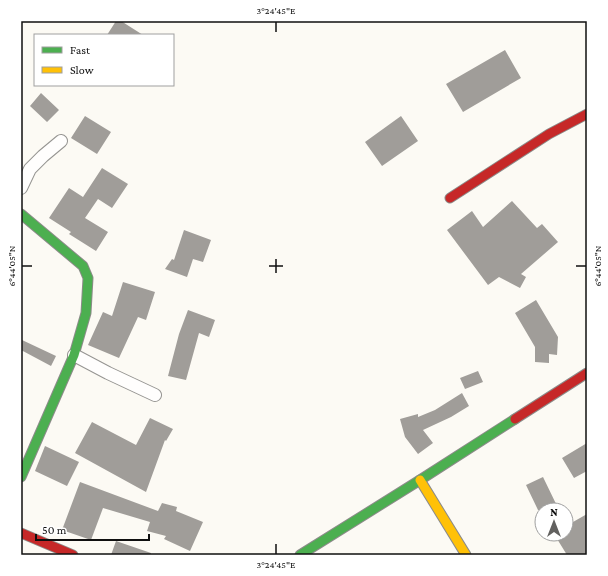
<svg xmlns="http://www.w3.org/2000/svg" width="608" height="576" font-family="'Crimson Pro',serif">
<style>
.building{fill:#a09d99}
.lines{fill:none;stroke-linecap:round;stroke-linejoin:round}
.street-casing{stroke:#969592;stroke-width:14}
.fast-casing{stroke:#8c8b89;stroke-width:11}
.slow-casing{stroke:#8c8b89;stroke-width:11}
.jam-casing{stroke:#8c8b89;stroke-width:11}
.street{stroke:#fffefd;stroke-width:12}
.fast{stroke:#4caf50;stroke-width:9}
.slow{stroke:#ffc107;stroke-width:9}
.jam{stroke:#c62828;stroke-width:9}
.ticks{fill:none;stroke:#0f0f0f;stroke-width:1.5}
.neatline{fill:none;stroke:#0f0f0f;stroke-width:1.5}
.ticks-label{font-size:10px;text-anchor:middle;fill:#0f0f0f}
</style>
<rect width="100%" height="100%" fill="#fcfaf4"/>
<path class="building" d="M116 21H121L143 35H107Z
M505 50 521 78 463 112 446 84Z
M41 93 59 110 47 122 30 106Z
M85 116 111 132 97 154 71 138Z
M401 116 418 141 382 166 365 142Z
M102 168 128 184 112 208 98 199 85 218 108 232 96 251 69 234 71 232 49 218 69 188 83 197Z
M512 201 537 228 542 224 558 242 521 274 526 277 520 288 499 277 488 285 447 230 472 211 483 227Z
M184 230 211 240 203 262 193 259 187 277 165 269 172 259 174 260Z
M123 282 155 292 146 320 138 317 119 358 88 345 103 312 112 316Z
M536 300 558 337 557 355 549 354V363L535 362V347L515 313Z
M188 310 215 320 209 337 199 333 186 380 168 376 179 334Z
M22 340 56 356 51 366 21 350V342Z
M478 371 483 382 465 389 460 378Z
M462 393 469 406 451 417 423 430 433 443 418 454 405 437 400 419 418 414V417L435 410Z
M150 418 173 429 166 441 165 440 146 492 75 453 92 422 136 445Z
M587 443V471L574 478 562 458Z
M45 446 79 462 67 486 35 471Z
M543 477 559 510H538L526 485Z
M80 482 158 511 162 503 177 507 176 511 203 522 190 551 164 539 166 536 147 531 150 522 103 508 91 540 62 530Z
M587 514V555H567L554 534H566V526Z
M116 541 151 553V555H111Z"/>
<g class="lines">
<g class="street-casing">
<path id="street" d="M21 188 30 169 43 156 61 141
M74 355 108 373 155 395"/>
</g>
<g class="fast-casing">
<path id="fast" d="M21 214 83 266 88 278 86 313 74 355 21 477
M300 555 420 480 515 419"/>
</g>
<g class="slow-casing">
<path id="slow" d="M420 480 466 555"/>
</g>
<g class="jam-casing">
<path id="jam" d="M450 198 549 134 587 114
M515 419 587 373
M21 533 73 555"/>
</g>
<use href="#street" class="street"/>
<use href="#fast" class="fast"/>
<use href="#slow" class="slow"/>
<use href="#jam" class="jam"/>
</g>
<path class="ticks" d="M276 22V32M276 259V273M22 266H32M269 266H283M576 266H586M276 544V554"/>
<rect width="608" height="576" fill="none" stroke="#ffffff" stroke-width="44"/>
<rect x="34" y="34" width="140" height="52" fill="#ffffff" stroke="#9f9f9f"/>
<rect x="42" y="47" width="20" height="6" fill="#4caf50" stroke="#9f9f9f"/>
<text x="70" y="54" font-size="12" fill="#0f0f0f">Fast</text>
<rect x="42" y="67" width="20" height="6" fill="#ffc107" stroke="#9f9f9f"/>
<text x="70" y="74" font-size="12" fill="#0f0f0f">Slow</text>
<g transform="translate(554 522)"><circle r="19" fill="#ffffff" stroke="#9f9f9f"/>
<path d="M0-3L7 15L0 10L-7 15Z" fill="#62615f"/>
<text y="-6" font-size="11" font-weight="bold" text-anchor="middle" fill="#0f0f0f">N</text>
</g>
<path d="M36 534v6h113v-6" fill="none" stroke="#0f0f0f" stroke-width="2"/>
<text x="42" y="534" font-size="12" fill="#0f0f0f" stroke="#ffffff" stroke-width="3" paint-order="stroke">50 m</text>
<rect x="22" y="22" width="564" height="532" class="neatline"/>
<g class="ticks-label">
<text x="276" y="14">3°24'45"E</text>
<text transform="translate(11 266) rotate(-90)" y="4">6°44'05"N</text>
<text transform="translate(597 266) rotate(-90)" y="4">6°44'05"N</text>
<text x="276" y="568">3°24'45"E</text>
</g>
</svg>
